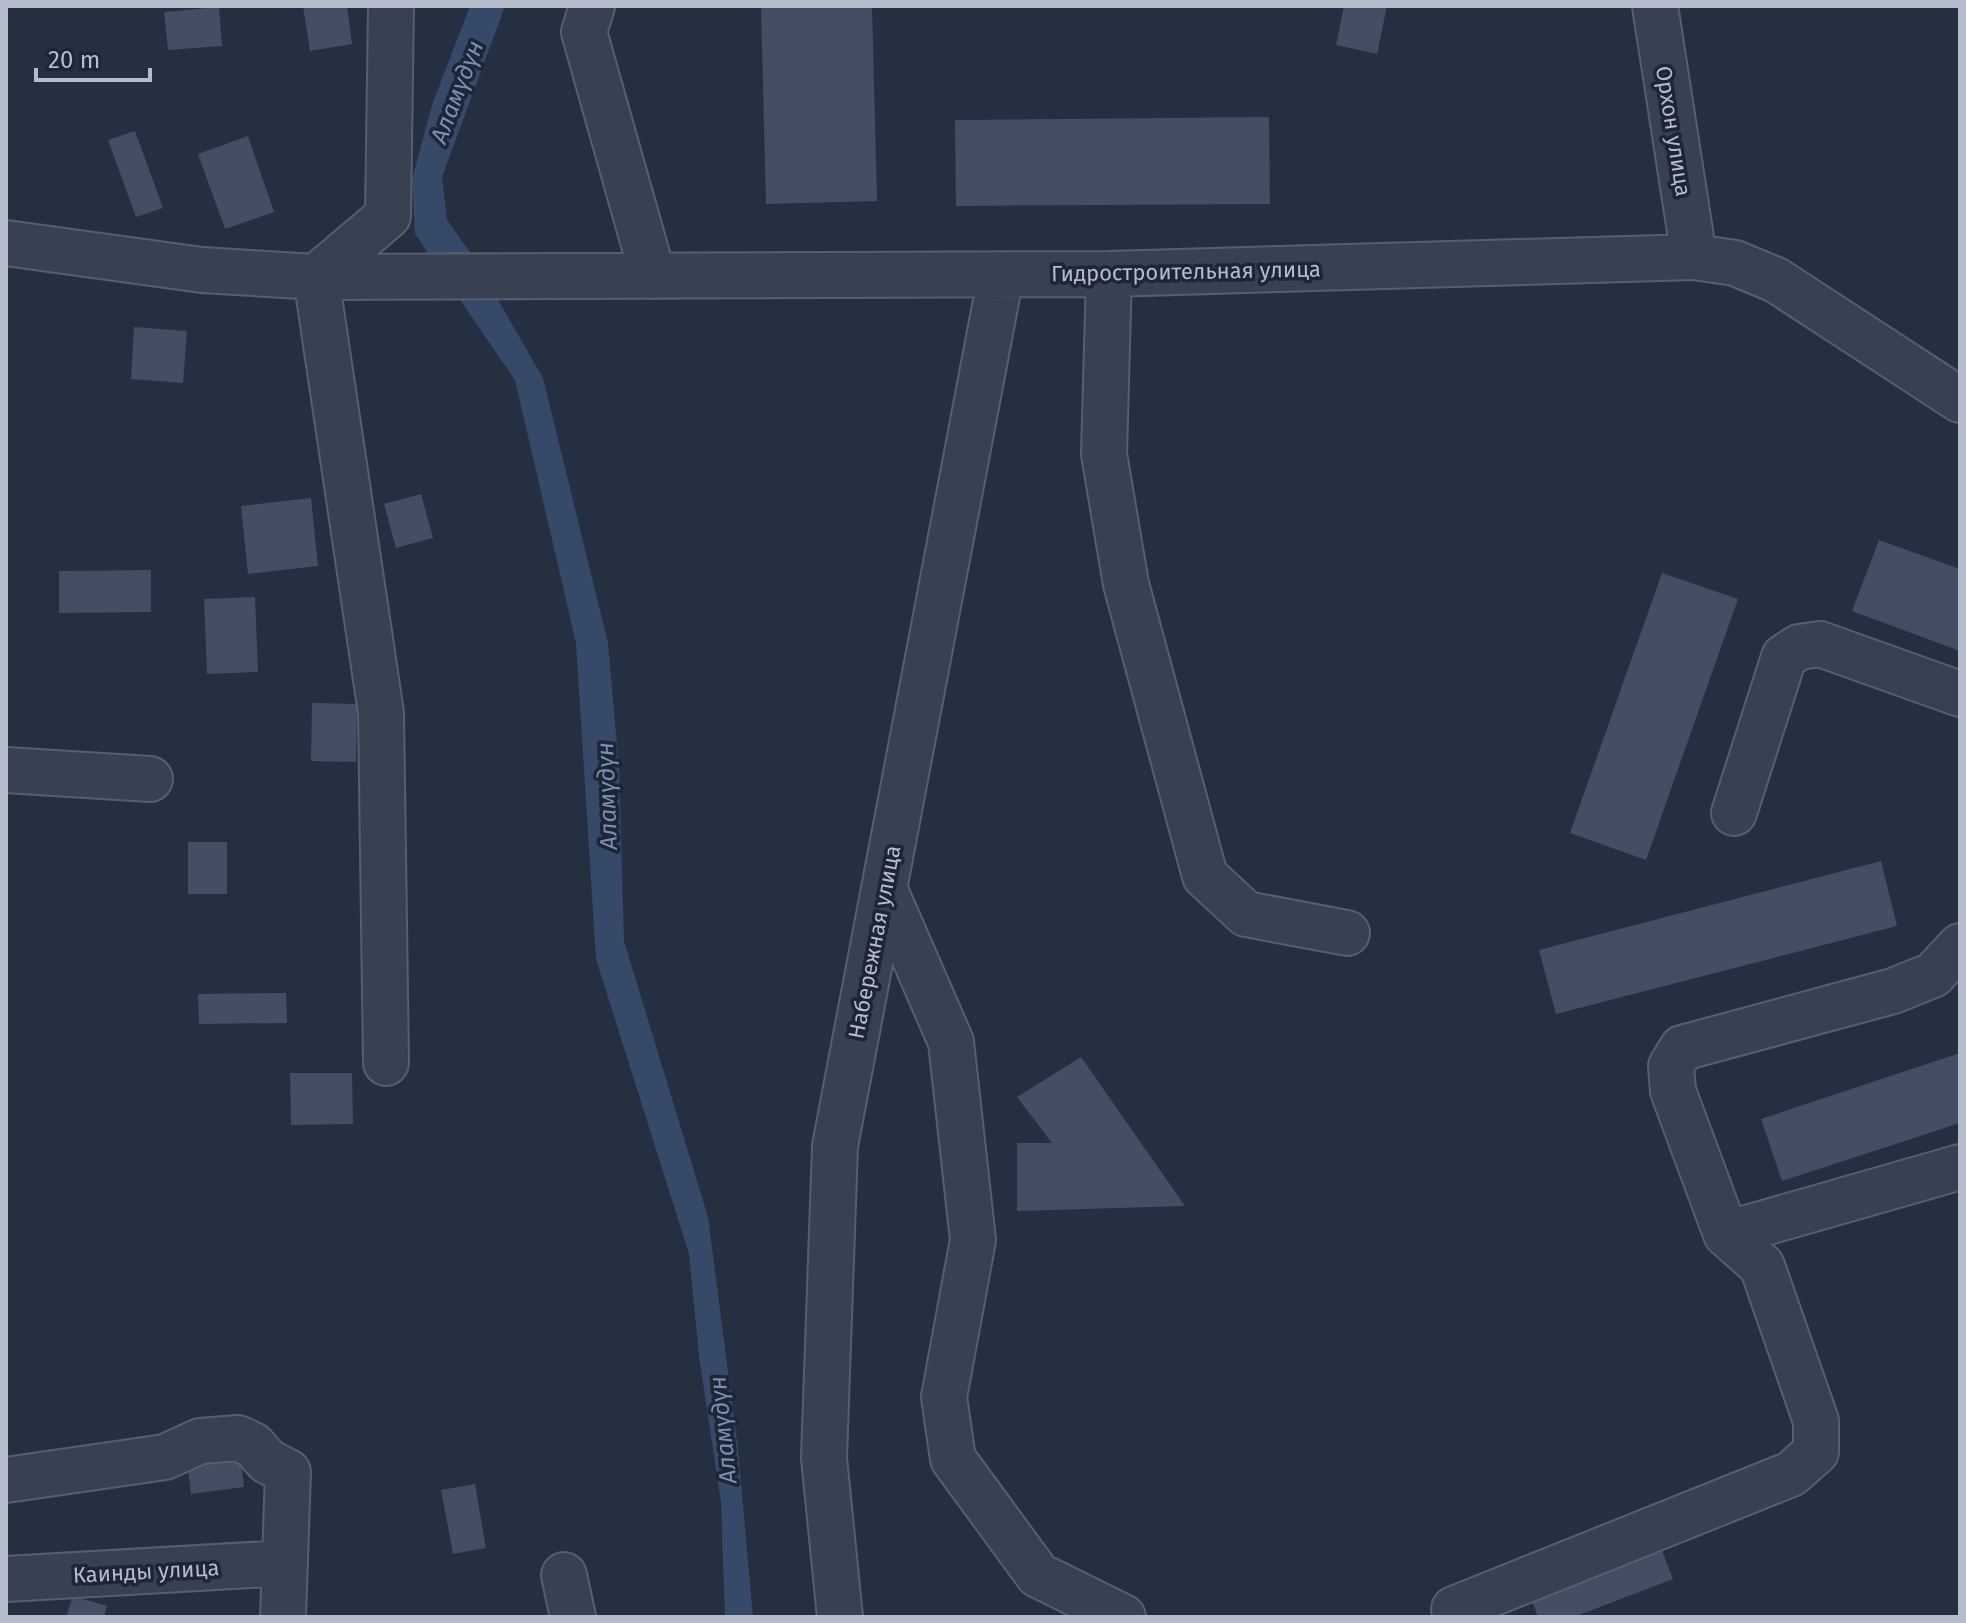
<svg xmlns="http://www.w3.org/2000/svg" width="1966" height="1623" font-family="'Fira Sans',sans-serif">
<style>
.water{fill:#374969}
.building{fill:#434e64}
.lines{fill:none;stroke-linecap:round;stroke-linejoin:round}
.minor-casing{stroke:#565f6e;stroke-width:48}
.minor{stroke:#384151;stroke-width:44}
.labels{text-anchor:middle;stroke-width:7;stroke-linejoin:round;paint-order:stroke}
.street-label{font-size:22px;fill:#b5bccb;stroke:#1d2636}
.water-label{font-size:24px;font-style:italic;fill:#7b8fb4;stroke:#1d2636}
</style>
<rect width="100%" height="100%" fill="#242f41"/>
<path class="water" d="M470 6H505L442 177 447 220 474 258 543 378 608 643 619 768 624 941 708 1217 738 1449 753 1617H725L721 1502 699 1356 689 1254 596 959 576 643 515 380 415 234 412 180 432 105Z"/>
<path class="building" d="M303 6H347L352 44 310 51Z
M761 6H872L877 201 766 204Z
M1344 6H1387L1377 54 1336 45Z
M219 7 222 46 168 50 164 12Z
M1269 117 1270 204 956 206 955 120Z
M135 131 163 208 136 217 108 140Z
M248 136 274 212 225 229 198 154Z
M134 327 187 331 183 383 131 379Z
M421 494 433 538 396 548 384 504Z
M311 498 318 566 248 574 241 506Z
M1879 540 1960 569V651L1852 611Z
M151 570V612L59 613V571Z
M1662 573 1738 599 1646 860 1570 833Z
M255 597 258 672 207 674 204 599Z
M312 703 357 704 356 762 311 761Z
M188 842H227V894H188Z
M1881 861 1897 926 1556 1014 1539 950Z
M286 993 287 1023 199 1024 198 994Z
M1960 1053V1123L1782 1181 1761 1119Z
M1081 1057 1185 1206 1017 1211V1143H1052L1017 1097Z
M290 1073H352L353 1124 291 1125Z
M239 1444 244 1487 191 1494 186 1451Z
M475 1484 486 1548 453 1554 441 1490Z
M1659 1543 1673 1579 1574 1617H1538L1529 1593Z
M73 1596 107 1606 104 1617H66Z"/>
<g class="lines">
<g class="minor-casing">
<path id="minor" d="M592 6 584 32 653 276
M1655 6 1694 257
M6 243 202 270 316 277 1109 274 1694 257 1735 263 1776 280 1960 400
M1109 274 1104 454 1126 584 1205 876 1246 914 1347 933
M316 277 381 713 386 1063
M316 277 388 216 391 6
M6 770 150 779
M1734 813 1784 657 1799 647 1820 644 1960 694
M884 888 951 1042 973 1240 944 1397 953 1459 1038 1575 1123 1617
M1726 1234 1960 1167
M6 1480 165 1457 200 1441 238 1438 253 1445 267 1461 288 1472 283 1617
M564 1575 573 1617
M6 1579 285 1563
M1454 1609 1791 1474 1816 1452V1421L1762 1266 1726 1234 1673 1091 1671 1066 1682 1048 1893 991 1933 975 1960 946
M840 1617 824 1458 835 1146 1001 275"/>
</g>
<use href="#minor" class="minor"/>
</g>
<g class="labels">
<g class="street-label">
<text transform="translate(1674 131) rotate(81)" y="8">Орхон улица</text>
<text transform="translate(1186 271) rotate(-1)" y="8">Гидростроительная улица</text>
<text transform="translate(874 942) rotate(-79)" y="8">Набережная улица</text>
<text transform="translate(146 1571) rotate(-3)" y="8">Каинды улица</text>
</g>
<g class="water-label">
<text transform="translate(457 92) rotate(-69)" y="8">Аламүдүн</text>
<text transform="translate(607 796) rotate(-92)" y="8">Аламүдүн</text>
<text transform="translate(723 1430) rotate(-96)" y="8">Аламүдүн</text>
</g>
</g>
<rect width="1966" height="1623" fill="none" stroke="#b5bccb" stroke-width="16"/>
<path d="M36 68v12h114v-12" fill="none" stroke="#b5bccb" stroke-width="4"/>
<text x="48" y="68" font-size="24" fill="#b5bccb" stroke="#1d2636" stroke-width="6" paint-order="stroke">20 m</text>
</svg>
